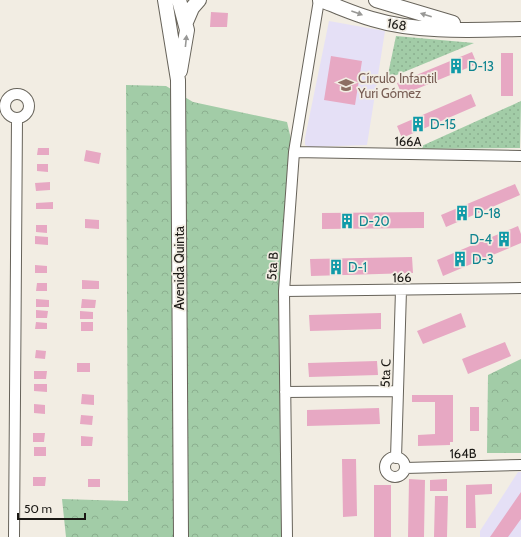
<svg xmlns="http://www.w3.org/2000/svg" width="521" height="537" font-family="Cabin,sans-serif">
<style>
.education{fill:#e5e0f6}
.grass{fill:url(#grass-dots)}
.forest{fill:url(#forest-crowns)}
.building{fill:#e7a8c3}
.lines{fill:none;stroke-linecap:round;stroke-linejoin:round}
.street-casing{stroke:#67635a;stroke-width:12}
.secondary-casing{stroke:#67635a;stroke-width:16}
.street{stroke:#fff;stroke-width:10}
.secondary{stroke:#fff;stroke-width:14}
.oneway{fill:#989896}
.labels{text-anchor:middle;stroke-width:3.5;stroke-linejoin:round;paint-order:stroke}
.street-label{font-size:13px;fill:#1b1915;stroke:#f2ede3}
.culture-label{font-size:13px;fill:#0d838f;stroke:#f2ede3;text-anchor:start}
.education-label{font-size:13px;fill:#785e54;stroke:#f2ede3;text-anchor:start}
</style>
<defs>
<pattern id="grass-dots" width="8" height="8" patternUnits="userSpaceOnUse"><rect width="8" height="8" fill="#a2cca7"/><path d="M2 2h.1M6 6h.1" fill="none" stroke="#8baf8f" stroke-width="1.8" stroke-linecap="round"/></pattern>
<pattern id="forest-crowns" width="20" height="18" patternUnits="userSpaceOnUse"><rect width="20" height="18" fill="#a2cca7"/><path d="M2 6a3 3 0 1 1 6 0M12 15a3 3 0 1 1 6 0" fill="none" stroke="#8baf8f"/></pattern>
</defs>
<rect width="100%" height="100%" fill="#f2ede3"/>
<path class="education" d="M329 21 385 31 367 145 309 147 305 145V138Z
M518 472H521V537H480V531Z"/>
<path class="grass" d="M396 36 474 43 387 79Z
M521 101 520 148 415 149Z"/>
<path class="forest" d="M126 85 166 86 193 102 287 122 294 152 284 291 287 537H66L62 499 128 501Z
M521 359V453H487L488 375Z"/>
<path class="building" d="M211 12 228 13 227 27H210Z
M472 52 477 64 402 95 397 83Z
M501 53H513V96H501Z
M331 56 362 61 355 105 324 100Z
M471 94 476 106 402 138 397 126Z
M38 148H49V155H37Z
M86 150 101 153 99 164 84 161Z
M37 164H48V172L37 171Z
M50 182V190L36 191 35 183Z
M515 184 520 195 446 227 441 215Z
M53 202V209H36V203Z
M424 212V228L322 229V213Z
M85 219 99 220V229L85 228Z
M36 225H47V233L36 232Z
M518 226 521 234V243L443 276 437 260Z
M35 236 48 237V245L35 244Z
M412 257 413 273 311 276 310 259Z
M35 265 47 266V273H35Z
M82 280 99 281V289H82Z
M37 283H47V291H36Z
M36 299 49 300V307H36Z
M82 299 96 300 95 308H81Z
M36 310 48 311 47 318H36Z
M80 311 93 312V319H80Z
M381 313V329L310 331 309 315Z
M461 313 466 327 423 344 417 331Z
M36 322 47 323V329H35Z
M81 322H93V331H81Z
M505 342 511 356 468 374 462 359Z
M36 350 46 351 45 359 35 358Z
M377 361 378 375 309 377 308 363Z
M77 363H90V372H77Z
M34 371H47L46 379H34Z
M34 384H47V392L34 391Z
M82 394 94 395V405L81 404Z
M412 395H453V442H450V445L418 446V435L435 434V402H412Z
M34 404 45 405V414L34 413Z
M470 407H479V431H470Z
M379 408 380 424 307 426V410Z
M81 415 93 416 92 425 80 424Z
M33 433H45L44 442H33Z
M81 436 93 437 92 446H81Z
M34 447H46V456H34Z
M342 459H356L357 516 343 517Z
M33 477H46L45 486H33Z
M88 479H100V487H88Z
M409 479 425 480 424 537H408Z
M447 479V491H430V480Z
M492 484V494L475 495 476 528H466V485Z
M374 485H391V537H374Z
M521 492V519L508 537H490Z
M435 496H448L447 537H434Z"/>
<g class="lines">
<g class="street-casing">
<path id="street" d="M5 106a12 12 0 1 1 24 0a12 12 0 1 1-24 0Z
M294 152 521 156
M284 291 521 288
M285 392 397 391
M385 467a10 10 0 1 1 20 0a10 10 0 1 1-20 0Z
M396 458 401 290
M405 468 521 465
M14 537 17 118
M287 537 284 291 294 152 319 0"/>
</g>
<g class="secondary-casing">
<path id="secondary" d="M165 0 178 80 181 537
M179 0 187 30 180 71
M320 0C337 6 354 14 372 19 418 33 473 30 521 29
M376 0 453 23
M186 22 192 8 199 0"/>
</g>
<use href="#street" class="street"/>
<use href="#secondary" class="secondary"/>
</g>
<defs><path id="oneway-solid" d="M-6-.8H1V-3.2L6.5 0L1 3.2V.8H-6Z"/></defs>
<g class="oneway">
<use href="#oneway-solid" transform="translate(357 13) rotate(20)"/>
<use href="#oneway-solid" transform="translate(426 15) rotate(-162)"/>
<use href="#oneway-solid" transform="translate(186 41) rotate(-84)"/>
</g>
<defs>
<g id="building-bare" transform="scale(1.2)"><path d="M-4-6H4V6H1V3H-1V6H-4ZM-2.5-4.3h1.7v1.8h-1.7ZM.8-4.3h1.7v1.8H.8ZM-2.5-1h1.7V.8h-1.7ZM.8-1h1.7V.8H.8Z" fill="#0f9aa8" stroke="#f2ede3" stroke-width="2.5" paint-order="stroke"/></g>
<g id="school-bare" transform="scale(1.2)"><path d="M0-5L7-2L0 1L-7-2ZM-4 1L0 2.5L4 1V4Q0 6-4 4Z" fill="#8d6e63" stroke="#f2ede3" stroke-width="2.5" paint-order="stroke"/></g>
</defs>
<g fill-rule="evenodd">
<use href="#building-bare" x="456" y="66"/>
<use href="#school-bare" x="346" y="85"/>
<use href="#building-bare" x="418" y="124"/>
<use href="#building-bare" x="462" y="213"/>
<use href="#building-bare" x="347" y="221"/>
<use href="#building-bare" x="504" y="239"/>
<use href="#building-bare" x="460" y="259"/>
<use href="#building-bare" x="336" y="267"/>
</g>
<g class="labels">
<g class="street-label">
<text transform="translate(397 24) rotate(10)" y="5">168</text>
<text transform="translate(408 141) rotate(1)" y="5">166A</text>
<text transform="translate(272 266) rotate(-86)" y="5">5ta B</text>
<text transform="translate(179 268) rotate(-90)" y="5">Avenida Quinta</text>
<text transform="translate(402 277) rotate(-1)" y="5">166</text>
<text transform="translate(385 373) rotate(-88)" y="5">5ta C</text>
<text transform="translate(463 453) rotate(-1)" y="5">164B</text>
</g>
<g class="culture-label">
<text x="468" y="71">D-13</text>
<text x="430" y="129">D-15</text>
<text x="474" y="218">D-18</text>
<text x="359" y="226">D-20</text>
<text x="492" y="244" text-anchor="end">D-4</text>
<text x="472" y="264">D-3</text>
<text x="348" y="272">D-1</text>
</g>
<g class="education-label">
<text x="358" y="83">Círculo Infantil<tspan x="358" dy="15">Yuri Gómez</tspan></text>
</g>
</g>
<path d="M18 513v6h67v-6" fill="none" stroke="#1b1915" stroke-width="2"/>
<text x="24" y="513" font-size="12" fill="#1b1915" stroke="#f2ede3" stroke-width="3" paint-order="stroke">50 m</text>
</svg>
